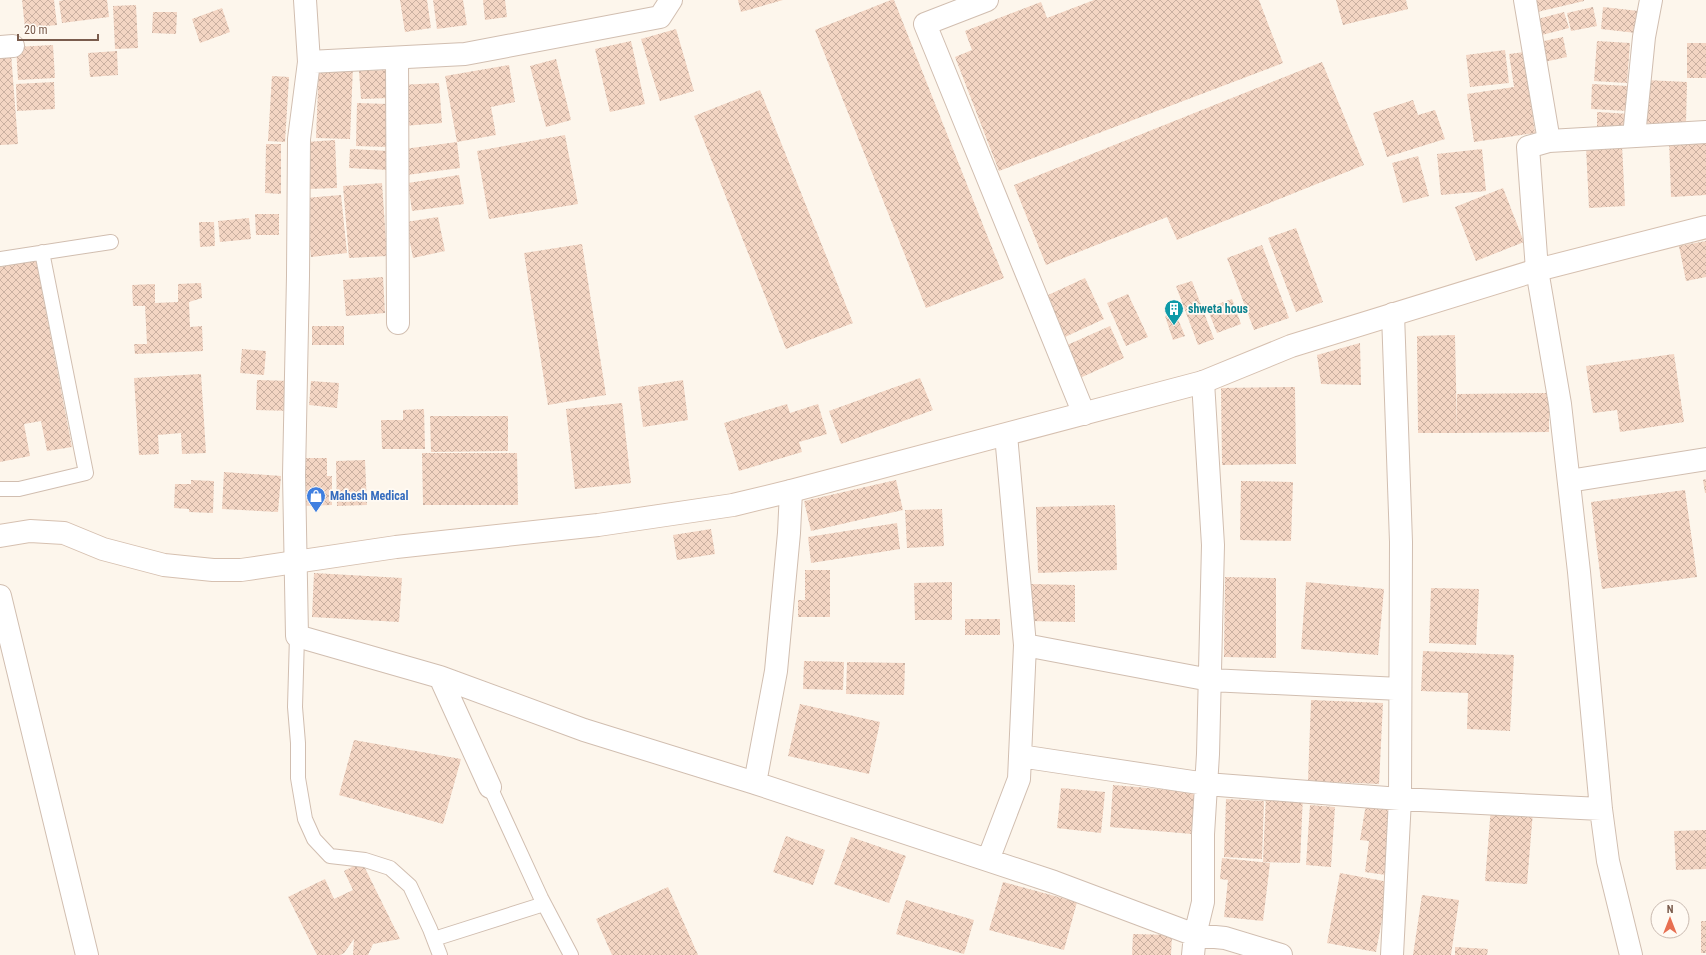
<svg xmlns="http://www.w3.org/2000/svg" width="1706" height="955" font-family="'Roboto Condensed',sans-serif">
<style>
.building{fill:url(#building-cross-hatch)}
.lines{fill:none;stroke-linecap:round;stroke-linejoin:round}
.lane-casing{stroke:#d1beb0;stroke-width:16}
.street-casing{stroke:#d1beb0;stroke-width:24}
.secondary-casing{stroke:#d6c0b0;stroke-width:24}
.lane{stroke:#fff;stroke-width:14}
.street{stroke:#fff;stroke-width:22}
.secondary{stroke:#fff;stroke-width:22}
.labels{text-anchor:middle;stroke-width:3.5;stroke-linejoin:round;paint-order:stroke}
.culture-label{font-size:12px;font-weight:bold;fill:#0d838f;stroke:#fffaf3;text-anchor:start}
.shop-label{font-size:12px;font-weight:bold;fill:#366cbe;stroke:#fffaf3;text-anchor:start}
</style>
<defs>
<pattern id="building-cross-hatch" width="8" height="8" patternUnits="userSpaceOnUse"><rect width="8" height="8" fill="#f3d5c3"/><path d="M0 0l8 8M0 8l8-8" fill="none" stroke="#cab0a1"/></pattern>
</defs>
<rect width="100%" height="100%" fill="#fdf6ec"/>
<path class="building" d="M22 0H54L57 25 25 28Z
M64 0H107L109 17 62 23 59 1Z
M400 0H427L431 28 405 32Z
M433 0H463L467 25 437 29Z
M483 0H505L507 17 485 20Z
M738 0H783L741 12Z
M891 0H894L1004 278 926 308 815 30Z
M1094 0H1259L1283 63 999 171 955 57 972 50 965 31 1041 2 1047 18Z
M1336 0H1406L1408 9 1343 25Z
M1530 0H1584V1L1533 13Z
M136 5 138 48 115 49 113 6Z
M1593 7 1597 26 1571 31 1567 13Z
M1603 7 1639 11 1636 33 1601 29Z
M222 8 230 32 200 43 192 19Z
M153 12H177L176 34 152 33Z
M1564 12 1569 28 1538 36 1534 20Z
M676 29 694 91 660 101 641 39Z
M1563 37 1567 57 1544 62 1539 42Z
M631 41 645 104 610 112 595 49Z
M1597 41 1630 43 1627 83 1594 81Z
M1687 43H1706V78H1687Z
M53 45 55 78 18 80 16 47Z
M1505 50 1509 83 1470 87 1466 55Z
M117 51 118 75 90 77 88 53Z
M1524 52 1535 133 1474 142 1467 94 1514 87 1509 54Z
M11 53 18 144 0 145V54Z
M556 59 571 120 546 127 530 66Z
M1322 62 1364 165 1177 240 1167 217 1046 265 1014 185Z
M319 64 353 66 350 139 316 138Z
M509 65 515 102 491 107 496 135 457 142 445 76Z
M389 70 390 98 361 99 359 71Z
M272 76 289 77 285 142 268 141Z
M1646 80 1687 82 1686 124 1644 123Z
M54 82 55 109 17 111 16 84Z
M439 83 442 123 403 126 400 85Z
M1592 84 1628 86 1627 111 1591 109Z
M760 90 853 323 786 349 694 116Z
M1413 100 1418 115 1435 110 1445 139 1387 157 1373 113Z
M357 103 388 104 387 147 356 146Z
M1597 112 1631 114 1630 135 1597 133Z
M565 135 578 204 489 219 477 151Z
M1706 138V195L1671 197 1669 139Z
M335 140 337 188 308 189 306 142Z
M457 142 460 168 407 175 404 149Z
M266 144H281V194L265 193Z
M1622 145 1625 206 1589 208 1586 147Z
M350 149 389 151 388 170 349 168Z
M1482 149 1486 191 1441 195 1437 154Z
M1418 156 1429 196 1403 203 1392 163Z
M459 175 464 204 412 211 408 183Z
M382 183 387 256 349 258 343 186Z
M1503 188 1524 242 1476 261 1455 207Z
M341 195 347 253 311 257 305 198Z
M255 214H279V235H256Z
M438 217 445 251 413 258 406 222Z
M249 218 251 239 220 242 218 221Z
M199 222H214L215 246 200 247Z
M1296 228 1323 302 1296 312 1268 238Z
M1706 241V277L1686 281 1679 246Z
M582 244 606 395 548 405 524 253Z
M1262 245 1289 318 1254 330 1227 258Z
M36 260 72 447 47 451 41 421 24 424 30 456 0 462V267Z
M383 277 385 313 346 316 343 280Z
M1085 278 1104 319 1065 337 1046 296Z
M1192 281 1214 339 1198 345 1176 286Z
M201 283 202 298 189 302 190 327 202 326 203 351 135 354 134 344H147L145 306H133L132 285 155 284V303L178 302V284Z
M1128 294 1148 337 1126 346 1107 303Z
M1232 299 1241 324 1217 333 1207 308Z
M1175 312 1185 336 1173 340 1165 316Z
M312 326H344V345H312Z
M1110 326 1124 358 1080 378 1065 346Z
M1455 335 1457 433H1418L1417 336Z
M1360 343 1361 385 1321 384 1317 355Z
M242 349 266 351 264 375 240 373Z
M1674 354 1684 422 1620 432 1617 410 1593 413 1586 366Z
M201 374 206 453 182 454 181 433 158 435 159 454 139 455 134 378Z
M920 378 933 410 841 444 829 411Z
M257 380 293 381 292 411 256 410Z
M683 380 688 420 643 427 638 387Z
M311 381 339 383 337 408 309 405Z
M1295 387 1296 464 1222 465 1221 388Z
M1549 393V432L1457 433V394Z
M622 403 631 483 575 489 566 409Z
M787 404 790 413 818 404 827 434 799 442 802 452 739 471 724 423Z
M424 409 425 449H382L381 420H403V410Z
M430 416H508V451L431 452Z
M422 453H517L518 505H423Z
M300 458H327V476H332V505L301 506Z
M365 460 367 505 337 506 336 461Z
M224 472 281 476 278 512 222 509Z
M1706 479V493H1705L1703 480Z
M191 480 214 481 213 513 189 512V509L174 508 175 484H191Z
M896 480 903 510 811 531 804 501Z
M1241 481 1293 482 1291 541 1240 540Z
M1685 490 1697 577 1602 589 1591 502Z
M1115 505 1117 570 1038 573 1036 507Z
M942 509 944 546 907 548 905 510Z
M897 523 900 549 811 563 808 537Z
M711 529 715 554 677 560 673 535Z
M805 570H830V617H798V600H805Z
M314 573 402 578 399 622 312 617Z
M1225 577 1276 578V658L1224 657Z
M952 582V620H915L914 583Z
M1306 582 1384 589 1378 655 1301 649Z
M1031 584 1075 585V622L1030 621Z
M1431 588 1479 589 1476 645 1429 643Z
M965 619H1000V635H965Z
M1423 651 1514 655 1510 731 1467 729 1468 693 1421 691Z
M804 661 844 662 843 690 803 689Z
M847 662 905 663 904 695 846 694Z
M1311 700 1383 703 1379 784 1308 781Z
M800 704 880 722 869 774 788 756Z
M354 740 461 759 443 824 339 795Z
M1113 785 1195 792 1192 834 1110 827Z
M1061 788 1105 792 1101 833 1057 828Z
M1266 794 1303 795 1300 863 1263 862Z
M1226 799 1264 801 1262 859 1224 857Z
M1366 804 1396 809 1386 875 1365 872 1369 841 1360 840Z
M1310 805 1335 807 1331 867 1306 865Z
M1491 807 1533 811 1527 884 1485 881Z
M1706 830V869L1676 870 1674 831Z
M786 836 825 850 813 885 773 872Z
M851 837 906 856 889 903 834 884Z
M1222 858 1270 863 1263 921 1224 917 1228 880 1220 879Z
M362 862 400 939 373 944 368 955H353L354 939 344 953 340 955H317L288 897 325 879 334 899 353 890 344 871Z
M1340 873 1389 882 1376 952 1327 943Z
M1003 882 1077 902 1064 950 989 930Z
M668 887 698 955H612L596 919Z
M1422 895 1459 900 1451 955H1413Z
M906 900 974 920 964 954 896 934Z
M1701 921H1706V953H1701Z
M1133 934 1172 935 1171 955H1132Z
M1455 947 1488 949 1487 955H1455Z"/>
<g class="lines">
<g class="lane-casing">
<path id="lane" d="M0 259 111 242
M0 489H19L86 473 42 252
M297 636 295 707 298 743V778L305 819 314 839 330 856 365 860 390 868 410 886 430 929 440 955
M490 787 541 898 571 955
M434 939 544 904"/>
</g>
<g class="street-casing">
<path id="street" d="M305 0 309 62
M987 0 925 24 1084 414
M1525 0 1549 141 1528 147 1537 270 1560 404 1579 572 1601 809 1608 861 1631 955
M0 47 13 46
M397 58 398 323
M1634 136 1644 37 1651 0
M1549 141 1706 132
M1569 481 1706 459
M791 491 789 533 776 671 755 783 1054 882 1195 935 1225 938 1281 955
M0 596 87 955
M1025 645 1210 680 1400 689
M440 677 584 730 755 783
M1020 756 1206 784 1400 799 1601 809
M490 787 440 677 297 636 294 475 298 276 299 139 309 62 465 54 660 17 671 0
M988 860 1019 779 1025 645 1006 435
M1193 955 1195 935 1203 902V834L1208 754 1213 545 1203 382
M1392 955 1400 799 1401 542 1393 314"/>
</g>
<g class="secondary-casing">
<path id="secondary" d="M0 536 30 531 64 533 103 549 164 565 213 570H241L396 547 598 525 733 505 791 491 1203 382 1291 346 1537 270 1706 227"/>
</g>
<use href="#lane" class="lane"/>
<use href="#street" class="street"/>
<use href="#secondary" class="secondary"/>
</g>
<defs>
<g id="building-pin" transform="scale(1)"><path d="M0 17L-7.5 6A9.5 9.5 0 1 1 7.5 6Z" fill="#0f9aa8" stroke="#fffaf3"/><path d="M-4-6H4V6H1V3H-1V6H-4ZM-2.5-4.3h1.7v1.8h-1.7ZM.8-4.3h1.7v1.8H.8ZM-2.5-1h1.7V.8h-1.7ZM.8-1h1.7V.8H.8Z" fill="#fff"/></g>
<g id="shop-pin" transform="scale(1)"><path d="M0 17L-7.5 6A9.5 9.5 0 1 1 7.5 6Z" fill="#3f7fe0" stroke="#fffaf3"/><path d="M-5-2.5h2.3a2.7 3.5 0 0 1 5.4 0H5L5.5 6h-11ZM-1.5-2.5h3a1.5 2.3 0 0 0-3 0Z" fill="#fff"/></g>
</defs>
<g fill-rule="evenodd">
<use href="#building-pin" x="1174" y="309"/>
<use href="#shop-pin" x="316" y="496"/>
</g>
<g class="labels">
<g class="culture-label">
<text x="1188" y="313">shweta hous</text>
</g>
<g class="shop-label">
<text x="330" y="500">Mahesh Medical</text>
</g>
</g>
<g transform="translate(1670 919)"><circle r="19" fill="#fffaf3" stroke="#cabbb1"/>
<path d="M0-3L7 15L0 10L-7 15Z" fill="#e76f51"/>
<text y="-6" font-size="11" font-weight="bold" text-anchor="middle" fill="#7a5c4d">N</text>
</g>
<path d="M18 34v6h80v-6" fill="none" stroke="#7a5c4d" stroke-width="2"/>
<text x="24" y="34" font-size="12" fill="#7a5c4d" stroke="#fffaf3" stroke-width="3" paint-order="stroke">20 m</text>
</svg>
